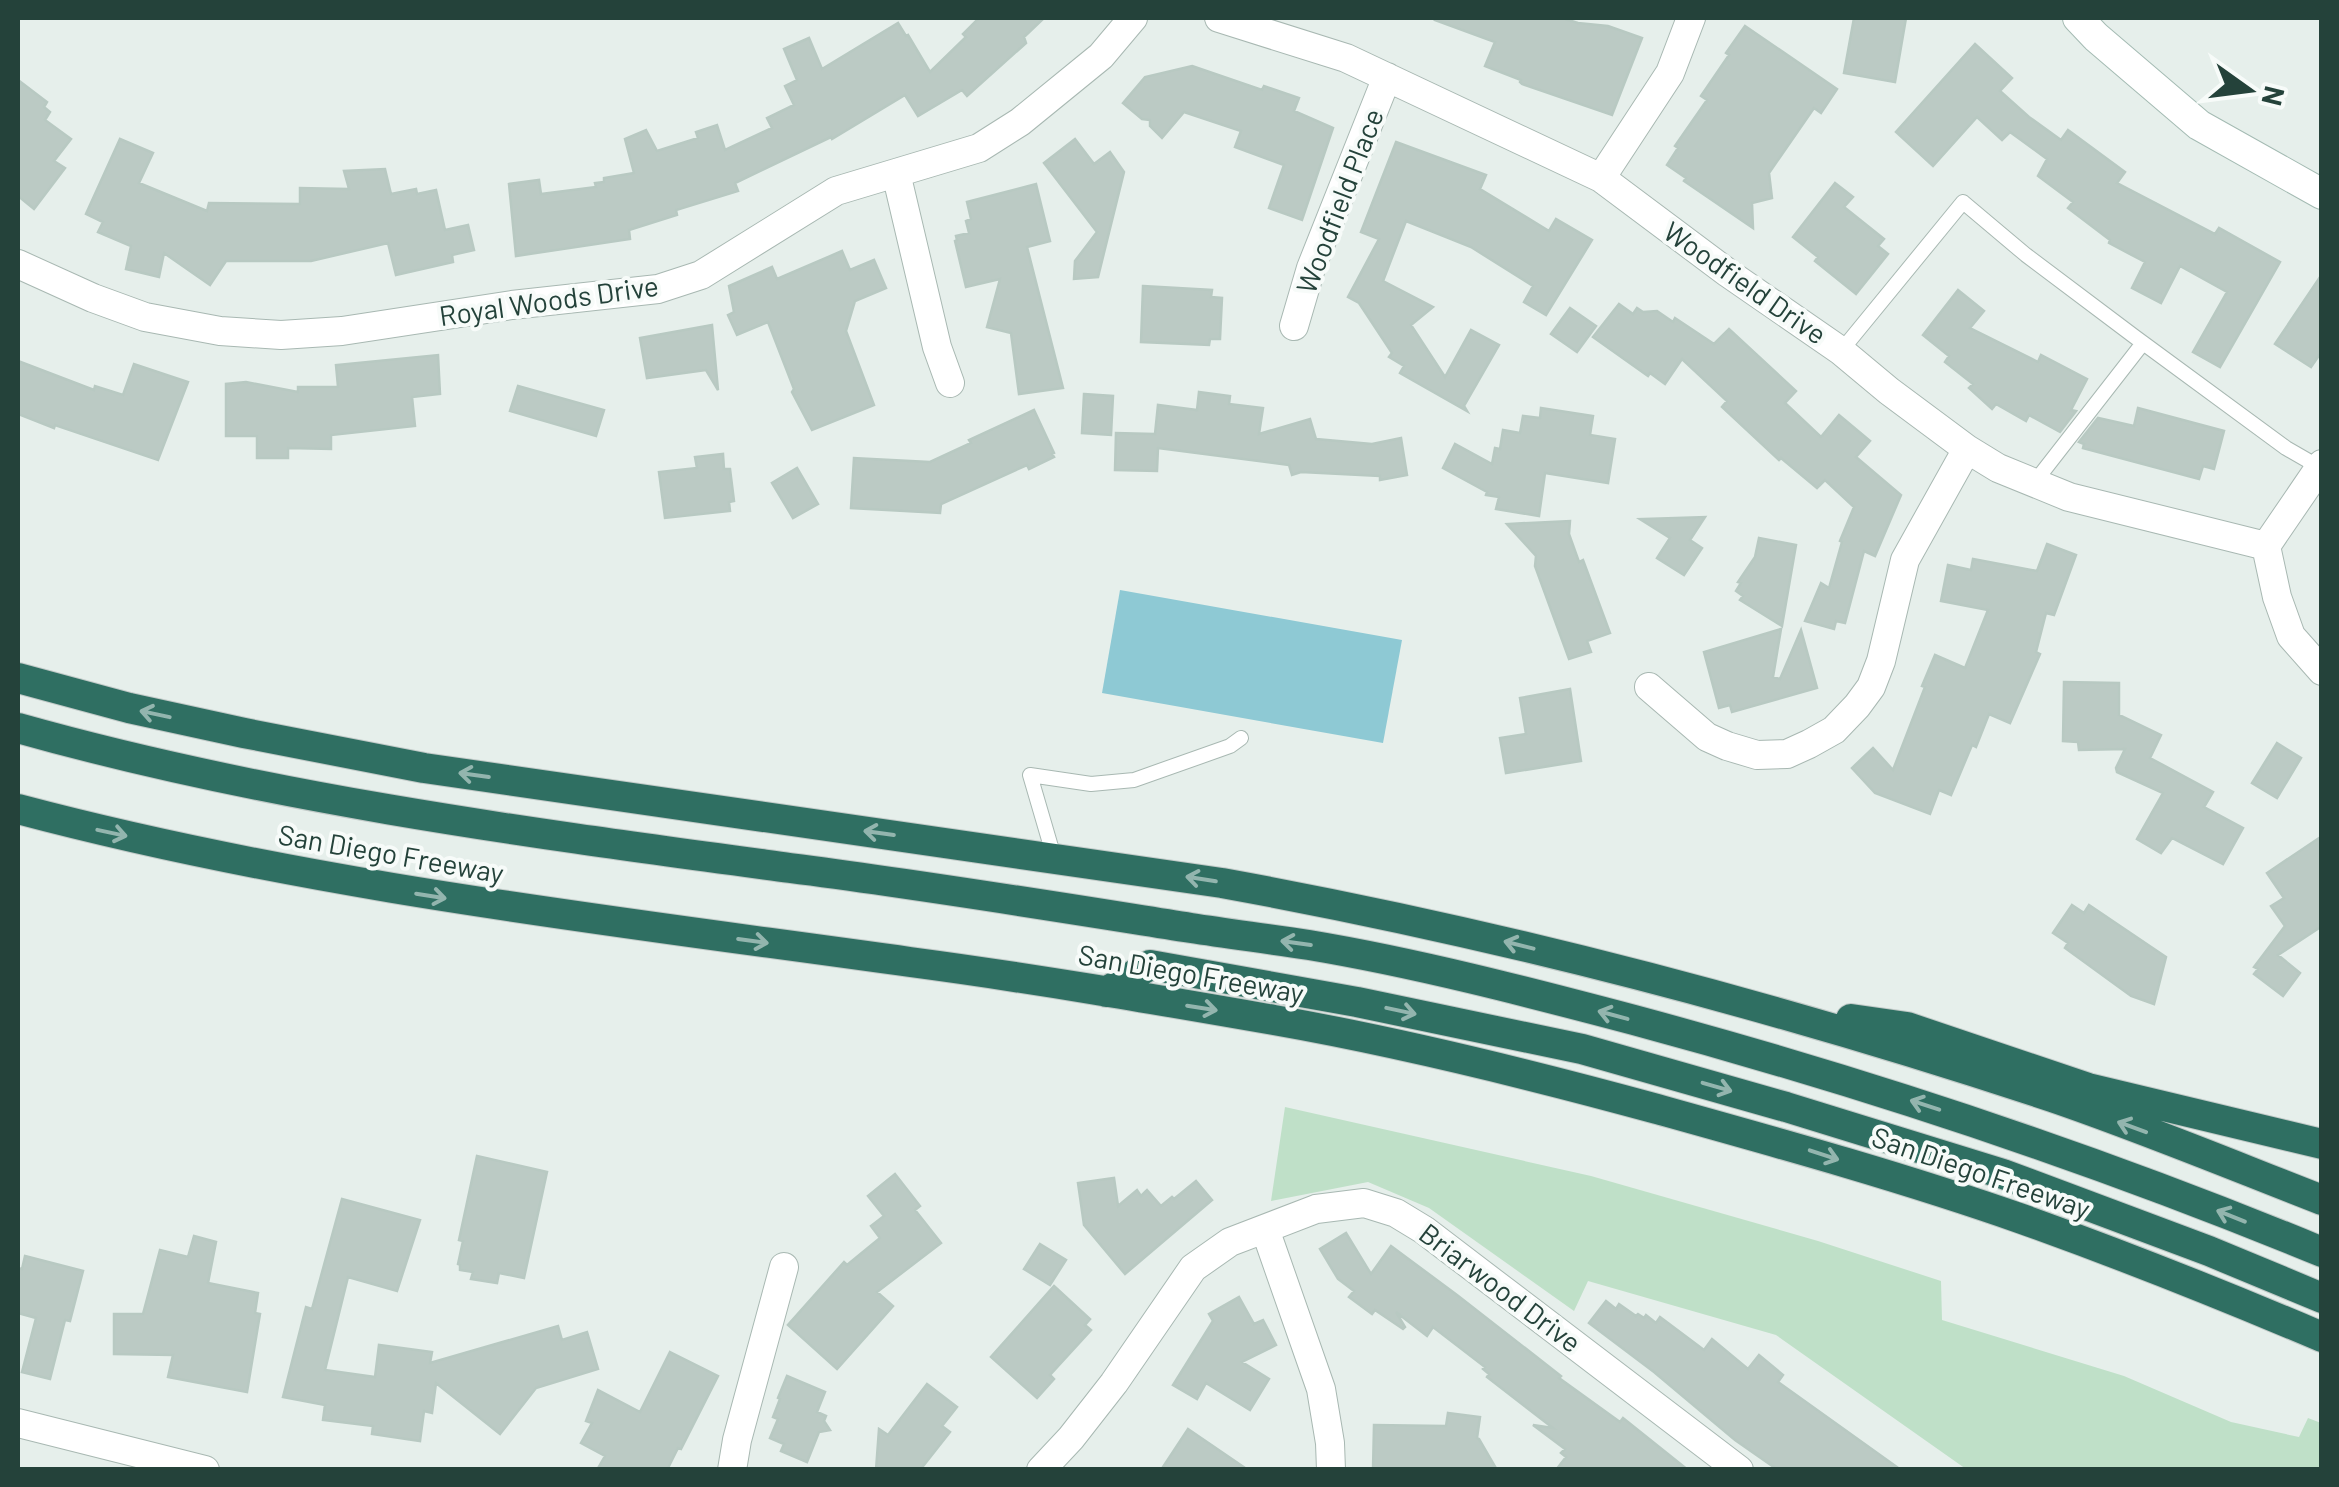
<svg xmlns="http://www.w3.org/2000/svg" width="2339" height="1487" font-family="Barlow,sans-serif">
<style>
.green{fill:#bfe0c8}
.water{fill:#8ec9d4}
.building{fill:#bbcac4;stroke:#b8c9c2;stroke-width:2.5}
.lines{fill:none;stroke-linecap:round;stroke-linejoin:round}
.service-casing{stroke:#a8b8b2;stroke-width:16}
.minor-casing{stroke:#a8b8b2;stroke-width:30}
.secondary-casing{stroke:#a4bbb3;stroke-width:32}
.motorway-casing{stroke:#c2cac8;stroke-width:32}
.service{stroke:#fff;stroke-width:14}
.minor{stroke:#fff;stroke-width:28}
.secondary{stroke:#fff;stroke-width:30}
.motorway{stroke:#2f6f62;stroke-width:30}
.oneway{stroke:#93b5ae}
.labels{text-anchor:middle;stroke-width:8;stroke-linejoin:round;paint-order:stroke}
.street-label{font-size:28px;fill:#24423a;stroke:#f7fbf9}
</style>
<rect width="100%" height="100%" fill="#e6efeb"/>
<path class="green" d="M1285 1107 1591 1176 1818 1241 1941 1281 1942 1320 2124 1376 2231 1422 2299 1437 2308 1418 2321 1423V1469H1966L1776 1335 1588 1281 1574 1311 1429 1208 1368 1182 1271 1201Z"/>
<path class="water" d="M1120 590 1402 640 1383 743 1102 693Z"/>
<path class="building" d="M979 18H1044L1024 37 1026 43 967 96 962 90 918 116 905 95 832 139 831 137 735 183 738 191 676 210 677 215 629 230 630 239 516 256 509 184 539 180 541 194 596 187 595 183 604 182V178L634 173 625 139 646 130 657 151 698 138 696 132 717 125 725 150 772 128 767 118 794 105 785 86 797 80 784 49 809 38 822 69 898 23 906 36 908 35 930 72 966 37 963 34Z
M1436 18H1562L1578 23 1608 26 1642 38 1612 115 1522 84 1520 82 1521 80 1485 66 1495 42 1435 20Z
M1854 18H1906L1895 82 1844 73Z
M1745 26 1837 89 1821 113 1814 108 1769 173 1772 198 1752 203 1753 228 1684 181 1686 178 1667 165 1678 148 1675 146 1707 100 1701 96 1729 55 1726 53Z
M1975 44 2012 78 2000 91 2029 117 2061 140 2068 130 2125 172 2117 183 2215 234 2219 228 2280 262 2220 367 2193 352 2227 292 2180 266 2161 303 2132 288 2145 262 2109 243 2110 240 2068 208 2073 202 2038 176 2047 159 2010 132 2002 140 1977 117 1933 166 1896 132Z
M1192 66 1262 90 1264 86 1299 98 1294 111 1333 128 1302 220 1269 208 1284 165 1235 147 1241 131 1184 112 1162 138 1150 126V120L1142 119 1123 103 1145 77Z
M18 80 47 102 44 107 50 112 45 120 71 139 54 161 65 168 34 209 18 196Z
M120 139 153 153 139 183 207 211 209 203 300 204V188L349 189 344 171 385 169 391 194 416 189 417 194 436 190 445 230 468 225 474 250 452 255 453 262 396 275 388 243 311 261H226L210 285 164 253 159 277 126 269 131 246 98 232 103 222 86 214Z
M1075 139 1094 164 1110 152 1124 172 1098 277 1074 279 1075 261 1097 232 1044 163Z
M1396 142 1486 175 1480 189 1549 231 1556 219 1592 240 1546 315 1524 302 1533 286 1471 247 1406 221 1383 281 1433 307 1411 325 1445 377 1471 330 1499 345 1464 406 1467 411 1400 373 1404 366 1389 357 1392 353 1359 303 1348 297 1379 239 1361 232Z
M1835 183 1853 197 1844 207 1884 239 1878 246 1888 254 1856 294 1815 261 1818 257 1793 237Z
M1036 184 1050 241 1027 247 1063 388 1019 394 1011 333 987 327 1000 279 966 287 955 241 957 240 956 236 969 233 966 221 971 219 967 202Z
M842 251 850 270 874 260 886 288 855 301 846 331 874 405 812 430 792 392 794 389 768 322 737 335 728 315 734 312 729 286 772 267 777 279Z
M2322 274V351L2311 367 2275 344Z
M1143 286 1212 290 1211 297 1222 298 1220 339H1210L1209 345 1141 342Z
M1958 290 1984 311 1970 328 2038 362 2041 355 2087 379 2071 410 2076 411 2060 432 2029 415 2026 421 1996 404 1992 409 1969 388 1973 384 1945 362 1949 356 1923 335Z
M1619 304 1633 314 1637 308 1643 312 1657 311 1673 322 1675 318 1714 344 1729 329 1796 391 1785 403 1821 437 1839 415 1870 441 1856 457 1901 495 1875 556 1864 551 1845 623 1836 621 1834 629 1805 621 1821 583 1829 588 1842 542 1840 541 1854 507 1825 480 1817 488 1781 458 1779 460 1722 407 1727 401 1682 359 1665 384 1650 373 1648 376 1593 337Z
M1570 308 1596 326 1577 352 1551 334Z
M712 325 718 390 706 370 647 378 640 338Z
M438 355 440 394 412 397 415 426 331 435V449L288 448V458H257V436H226V384L246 382 298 392V387H338L336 365Z
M18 361 94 390 95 386 123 395 134 364 188 382 158 460 55 425 54 428 18 414Z
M518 386 604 410 596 436 510 411Z
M1199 392 1230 396 1229 404 1263 408 1259 434 1310 419 1316 439 1372 444 1401 438 1407 475 1380 480V476L1301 472 1292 475 1289 465 1158 448 1157 471 1115 470 1116 433 1155 434 1158 405 1197 410Z
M1084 394 1113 396 1111 435 1082 433Z
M1541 408 1593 416 1590 435 1615 439 1608 483 1545 473 1539 516 1496 509 1499 497 1486 495 1487 492 1443 468 1455 444 1492 464 1495 448 1500 449 1503 430 1520 433 1523 416 1540 418Z
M2138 408 2224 431 2214 469 2203 466 2199 479 2083 448 2084 444 2079 442 2098 418 2134 426Z
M1034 410 1054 453 1052 454 1054 457 1029 469 1027 465 941 504 940 513 851 508 854 458 930 462 971 443 969 440Z
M723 454 724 469H730L734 501 729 502 730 511 665 518 659 472 697 468 695 457Z
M797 468 818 504 793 518 772 483Z
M1705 517 1690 540 1702 548 1684 575 1657 558 1670 538 1640 519Z
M1570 521 1569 534 1579 562 1583 560 1610 633 1587 641 1591 652 1569 659 1535 566 1536 556 1507 524Z
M1759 538 1796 545 1782 626 1740 600 1743 596 1736 591 1741 583 1738 582 1755 557Z
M2047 544 2076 555 2054 615 2046 613 2036 652 2040 654 2010 723 1989 714 1976 747 1972 745 1951 795 1939 790 1930 814 1875 793 1852 768 1873 748 1893 770 1925 687 1922 686 1935 655 1965 668 1988 610 1941 601 1948 565 1971 570 1973 559 2037 571Z
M1781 629 1773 677 1780 679 1801 630 1817 688 1732 712 1730 705 1719 708 1704 652Z
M2064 682 2119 683V715L2161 735 2150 758 2213 792 2204 807 2243 828 2223 864 2172 838 2161 853 2137 839 2163 793 2117 772 2116 768 2125 749 2079 750 2078 742 2063 741Z
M1570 689 1581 761 1506 773 1500 738 1526 734 1520 698Z
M2277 743 2301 758 2277 798 2252 783Z
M2322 836V926L2278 955 2300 973 2283 996 2254 974 2258 969 2254 967 2285 926 2271 906 2284 898 2267 873Z
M2072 905 2084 913 2089 905 2166 957 2154 1004 2131 996 2065 948 2068 943 2053 933Z
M477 1156 547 1172 524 1278 499 1273 497 1283 471 1279 473 1272 460 1270V1265L458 1264 463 1241 459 1240Z
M895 1174 920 1206 915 1210 941 1243 877 1292 893 1306 837 1369 788 1325 844 1262 847 1265 880 1238 871 1226 884 1216 868 1196Z
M1114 1178 1118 1206 1137 1190 1141 1196 1147 1190 1161 1206 1172 1197 1174 1199 1196 1181 1212 1200 1125 1274 1084 1225 1078 1183Z
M342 1199 420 1220 397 1291 348 1277 325 1370 375 1377 379 1345 432 1352 430 1363 558 1326 562 1340 587 1332 598 1369 536 1388 500 1434 436 1383 432 1413 424 1411 420 1441 372 1434 373 1426 323 1420 325 1405 283 1397 306 1307 312 1309Z
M1346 1233 1371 1274 1391 1246 1457 1295 1561 1376 1559 1378 1620 1422 1623 1418 1688 1470H1556L1566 1457 1561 1453 1565 1449 1533 1425 1553 1428 1487 1377 1489 1374 1483 1369 1485 1367 1433 1327 1427 1336 1396 1312 1405 1327 1403 1329 1375 1310 1372 1314 1349 1297 1354 1291 1338 1279 1320 1249Z
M194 1236 216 1242 208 1283 258 1293 255 1313 260 1314 247 1392 168 1377 173 1355 114 1354V1314H143L160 1250 188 1257Z
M1040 1244 1066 1260 1050 1285 1024 1269Z
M25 1256 83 1271 70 1321 65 1320 50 1379 22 1372 36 1318 18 1313V1268L22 1269Z
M1054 1286 1090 1319 1085 1325 1091 1330 1050 1375 1054 1379 1037 1398 991 1357Z
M1239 1297 1254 1324 1263 1320 1276 1345 1242 1362 1269 1379 1250 1410 1206 1383 1197 1399 1173 1385 1213 1321 1209 1314Z
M1606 1301 1616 1309 1619 1304 1636 1316 1638 1314 1644 1318 1646 1315 1656 1323 1660 1317 1704 1350 1712 1339 1748 1369 1759 1355 1783 1375 1778 1382 1901 1470H1778L1735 1440 1654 1372 1589 1323Z
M670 1352 718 1376 681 1449 678 1448 667 1470H597L605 1456 581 1443 592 1423 586 1421 598 1390 640 1412Z
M787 1376 825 1392 817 1412 826 1416 824 1421 830 1430 819 1432 807 1462 781 1451 784 1444 770 1438 778 1419 773 1417 780 1399 778 1398Z
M927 1384 957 1407 942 1426 950 1432 920 1470H876L879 1429 888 1435Z
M1448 1413 1480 1417 1477 1438 1479 1439 1497 1470H1373L1374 1425 1446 1426Z
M1188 1429 1248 1470H1161Z"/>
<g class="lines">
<g class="service-casing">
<path id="service" d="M1841 351 1963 202 2026 255 2135 337 2286 448 2319 467
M2034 483 2143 343
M1054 857 1030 775 1091 784 1134 780 1230 746 1241 738"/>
</g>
<g class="minor-casing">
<path id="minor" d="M1219 18 1346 58 1601 178 1728 273 1841 351 1889 391 1967 449 1998 468 2069 497 2266 546
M896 173 937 347 950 383
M1601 178 1670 73 1691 18
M18 264 93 298 145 317 220 331 281 335 342 331 512 305 658 289 701 275 836 191 979 148 1020 122 1101 56 1133 18
M1294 326 1311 268 1387 77
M2266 546 2277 597 2291 636 2322 671
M2266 546 2322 464
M1649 687 1707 737 1727 746 1757 755 1787 754 1809 744 1834 730 1857 706 1871 687 1881 661 1905 560 1967 449
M1265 1229 1321 1389 1330 1443 1331 1470
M18 1423 205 1470
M732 1470 737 1440 784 1267
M1041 1470 1071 1438 1114 1383 1193 1268 1230 1242 1316 1209 1364 1203 1396 1213 1424 1230 1739 1470"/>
</g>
<g class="secondary-casing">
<path id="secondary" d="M2078 18 2096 37 2199 125 2322 194"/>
</g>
<g class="motorway-casing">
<path id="motorway" d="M18 678 129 708 244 733 424 768 1222 883C1503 934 1780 1007 2052 1097 2143 1128 2232 1165 2322 1200
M18 728C270 799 531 833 790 868 924 885 1058 907 1191 928 1230 934 1270 939 1309 945 1417 963 1528 992 1634 1020 1868 1083 2097 1159 2322 1252
M18 809C312 887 609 920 910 962 1031 978 1153 999 1274 1020 1405 1043 1529 1074 1657 1109 1779 1143 1902 1177 2022 1219 2123 1255 2223 1295 2322 1337
M1106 992 1150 965 1357 1002 1582 1049 1786 1107 2003 1174 2209 1251 2322 1298
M1851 1019 1907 1027 2088 1088 2322 1144"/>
</g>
<use href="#service" class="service"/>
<use href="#minor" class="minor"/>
<use href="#secondary" class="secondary"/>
<use href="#motorway" class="motorway"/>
</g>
<defs><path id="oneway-shaft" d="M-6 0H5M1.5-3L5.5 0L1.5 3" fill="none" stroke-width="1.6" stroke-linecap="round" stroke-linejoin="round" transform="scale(2.5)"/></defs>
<g class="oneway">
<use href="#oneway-shaft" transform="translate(155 714) rotate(-168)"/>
<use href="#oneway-shaft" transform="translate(474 775) rotate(-172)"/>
<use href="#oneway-shaft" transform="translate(112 833) rotate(12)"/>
<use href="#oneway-shaft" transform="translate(879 833) rotate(-172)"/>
<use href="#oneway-shaft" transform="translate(1201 879) rotate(-171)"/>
<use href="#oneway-shaft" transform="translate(431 896) rotate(9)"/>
<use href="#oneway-shaft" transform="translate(753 941) rotate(8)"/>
<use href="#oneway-shaft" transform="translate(1296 943) rotate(-172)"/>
<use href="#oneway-shaft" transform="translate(1519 945) rotate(-166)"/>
<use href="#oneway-shaft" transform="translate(1202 1008) rotate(9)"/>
<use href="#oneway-shaft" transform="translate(1401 1011) rotate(12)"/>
<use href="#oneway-shaft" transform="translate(1613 1015) rotate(-165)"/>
<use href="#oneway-shaft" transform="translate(1717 1087) rotate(16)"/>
<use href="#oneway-shaft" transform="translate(1925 1105) rotate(-162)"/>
<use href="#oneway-shaft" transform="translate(2132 1127) rotate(-160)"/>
<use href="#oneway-shaft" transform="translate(1824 1155) rotate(18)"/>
<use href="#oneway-shaft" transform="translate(2231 1216) rotate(-158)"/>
</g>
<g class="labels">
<g class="street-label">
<text transform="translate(1340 201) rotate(-69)" y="10">Woodfield Place</text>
<text transform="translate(1745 283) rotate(35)" y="10">Woodfield Drive</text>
<text transform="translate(549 301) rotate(-8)" y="10">Royal Woods Drive</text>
<text transform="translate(391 854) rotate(10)" y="10">San Diego Freeway</text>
<text transform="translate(1191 974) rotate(10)" y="10">San Diego Freeway</text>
<text transform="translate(1981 1173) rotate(19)" y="10">San Diego Freeway</text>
<text transform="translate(1500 1288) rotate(37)" y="10">Briarwood Drive</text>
</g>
</g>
<rect width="2339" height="1487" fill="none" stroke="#24423a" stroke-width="40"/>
<g transform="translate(2249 90) rotate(104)" stroke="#f7fbf9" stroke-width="8" paint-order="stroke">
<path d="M0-8L18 38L0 25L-18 38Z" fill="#24423a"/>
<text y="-15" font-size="28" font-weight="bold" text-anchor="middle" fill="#24423a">N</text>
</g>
</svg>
